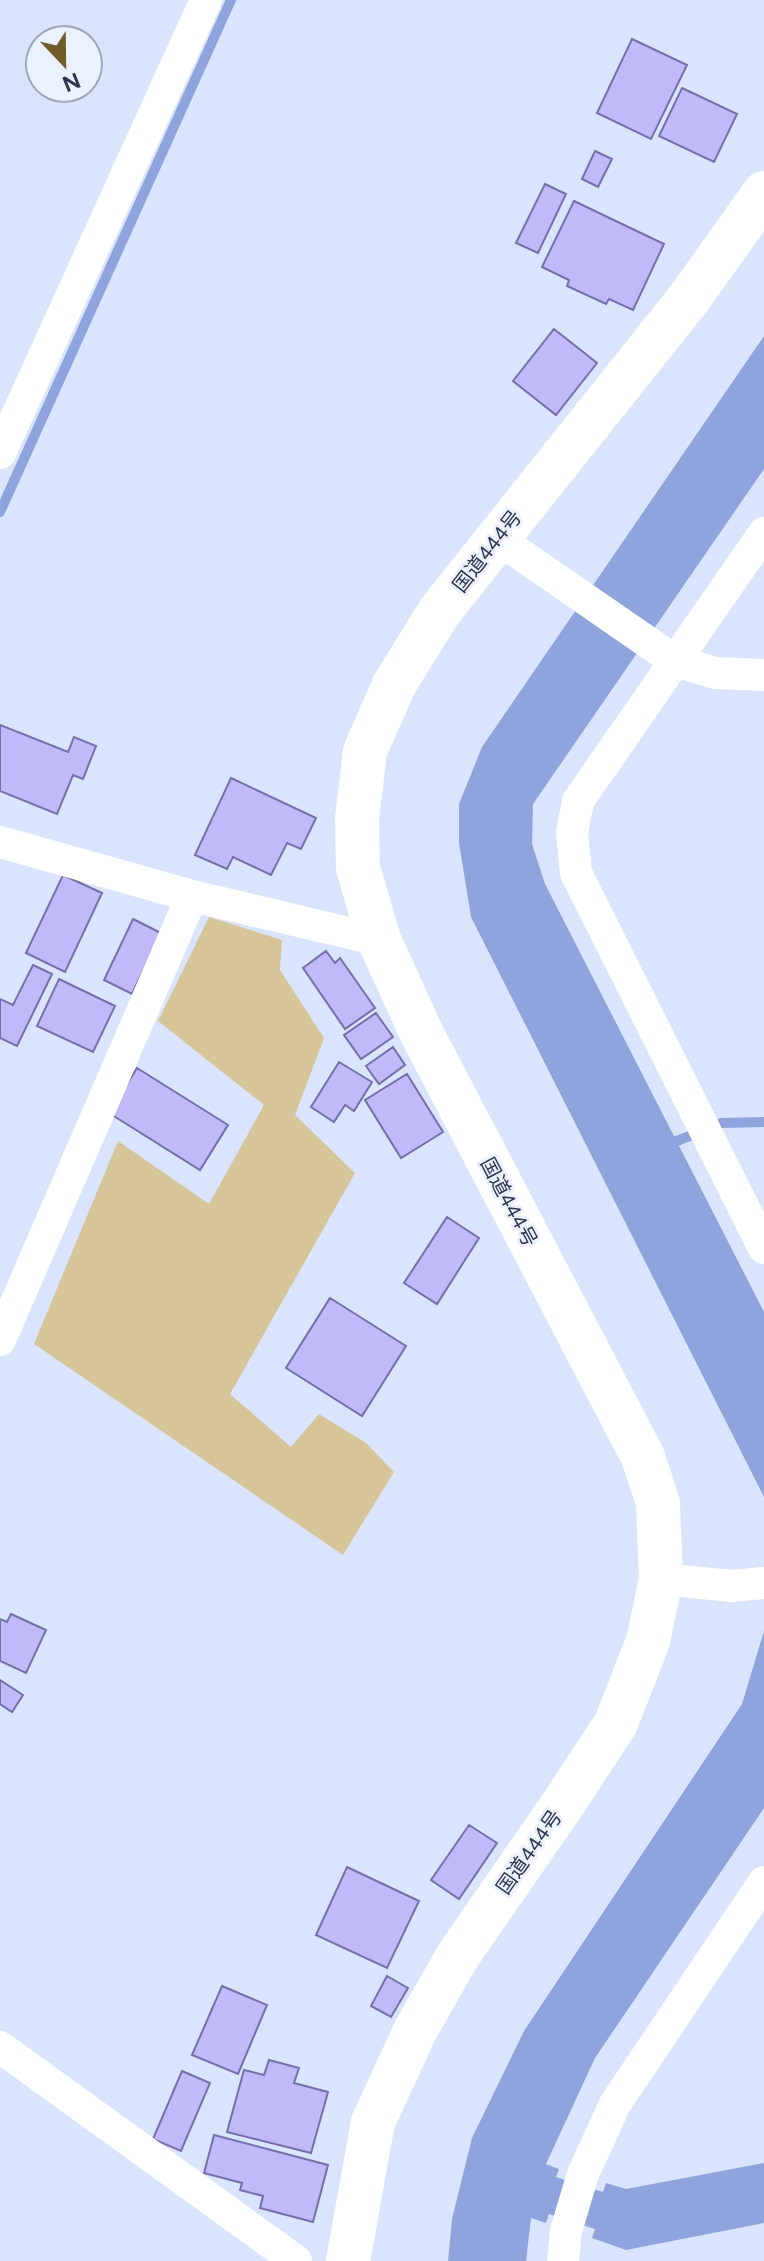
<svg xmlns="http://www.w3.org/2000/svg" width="764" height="2261" font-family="Figtree,'Noto Sans JP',sans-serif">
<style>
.green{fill:#d6c599}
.water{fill:#8fa3dd}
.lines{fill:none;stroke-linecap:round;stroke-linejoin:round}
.stream{stroke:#8fa3dd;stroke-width:10}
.building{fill:#c0b9fa;stroke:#766faa;stroke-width:2}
.minor{stroke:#fff;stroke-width:32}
.trunk{stroke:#fff;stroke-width:44}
.labels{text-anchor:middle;stroke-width:6;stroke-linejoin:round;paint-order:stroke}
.street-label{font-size:20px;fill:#2e374f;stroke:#ecf1fe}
</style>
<rect width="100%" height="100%" fill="#dae4fd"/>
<path class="green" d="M209 917 282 940 280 970 324 1038 295 1115 355 1173 230 1394 291 1447 319 1414 366 1443 394 1472 343 1555 34 1344 118 1141 209 1204 264 1105 158 1021Z"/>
<path class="water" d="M764 336V469L533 804 532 844 545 884 764 1312V1497L471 917 459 843V804L482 747Z
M764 1631V1808L595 2058 546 2164 559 2169 556 2177 603 2192 606 2183 626 2189 764 2163V2223L626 2250 592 2238 595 2229 549 2214 546 2223 531 2218 526 2261H448L452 2219 472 2138 524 2031 742 1704Z"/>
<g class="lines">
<path class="stream" d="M0 512 231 0
M721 1123 764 1122
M664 1146 692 1135"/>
</g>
<path class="building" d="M632 39 687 65 651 139 597 113Z
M682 88 737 114 714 162 659 136Z
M595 151 612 159 598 187 582 179Z
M545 184 566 194 538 253 516 243Z
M574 201 664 244 633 310 609 299 606 304 567 286 569 280 542 267Z
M554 329 597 363 556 415 513 381Z
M0 725 68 752 74 737 96 746 83 779 73 775 57 814 0 791Z
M231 778 316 818 301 849 287 843 271 875 233 857 227 869 195 855Z
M63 875 102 893 65 972 26 953Z
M133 919 161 933 132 994 104 980Z
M326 951 335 963 340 958 375 1008 345 1029 303 968Z
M33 965 52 974 17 1046 0 1038V999L13 1005Z
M59 979 115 1006 93 1052 37 1026Z
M376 1013 393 1037 361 1059 344 1035Z
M393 1047 405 1065 379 1084 366 1066Z
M339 1062 372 1082 354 1111 345 1105 334 1122 311 1107Z
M137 1068 228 1125 200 1170 109 1113Z
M407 1074 443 1132 401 1158 365 1100Z
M447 1217 479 1238 437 1304 404 1283Z
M330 1298 406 1346 362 1416 286 1368Z
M11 1614 46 1630 26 1673 0 1661V1619L7 1622Z
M0 1680 23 1695 12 1712 0 1704Z
M469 1825 497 1843 459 1899 431 1880Z
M347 1867 419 1901 387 1968 316 1935Z
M387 1976 408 1988 391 2017 371 2006Z
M222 1986 267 2005 238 2074 192 2055Z
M269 2060 299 2068 294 2083 328 2092 311 2153 227 2132 244 2070 264 2075Z
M182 2071 210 2083 181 2151 153 2139Z
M214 2135 328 2165 313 2222 260 2208 263 2196 240 2190 242 2183 204 2173Z"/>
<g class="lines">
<path class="minor" d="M0 453 206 0
M764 533 578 801 572 833 576 873 764 1248
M497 538 675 661 715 673 764 675
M0 842 192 896 379 940
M0 1340 192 896
M661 1579 732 1586 764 1583
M0 2047 296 2261
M563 2261 566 2231 583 2174 615 2104 764 1882"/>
<path class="trunk" d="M348 2261 373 2122 415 2031 457 1957 565 1801 616 1723 648 1641 661 1579 658 1503 643 1457 422 1034 379 940 358 868 357 819 365 751 394 685 439 612 690 297 764 193"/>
</g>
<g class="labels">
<g class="street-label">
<text transform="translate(487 551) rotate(-52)" y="7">国道444号</text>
<text transform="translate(509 1202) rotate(62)" y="7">国道444号</text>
<text transform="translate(529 1852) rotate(-55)" y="7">国道444号</text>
</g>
</g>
<g transform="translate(64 64) rotate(158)"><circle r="38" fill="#ecf1fe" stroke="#a0a7b8" stroke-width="2"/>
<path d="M0-6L14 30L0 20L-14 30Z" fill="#6f5c2a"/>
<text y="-12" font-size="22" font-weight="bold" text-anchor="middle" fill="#2e374f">N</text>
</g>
</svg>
